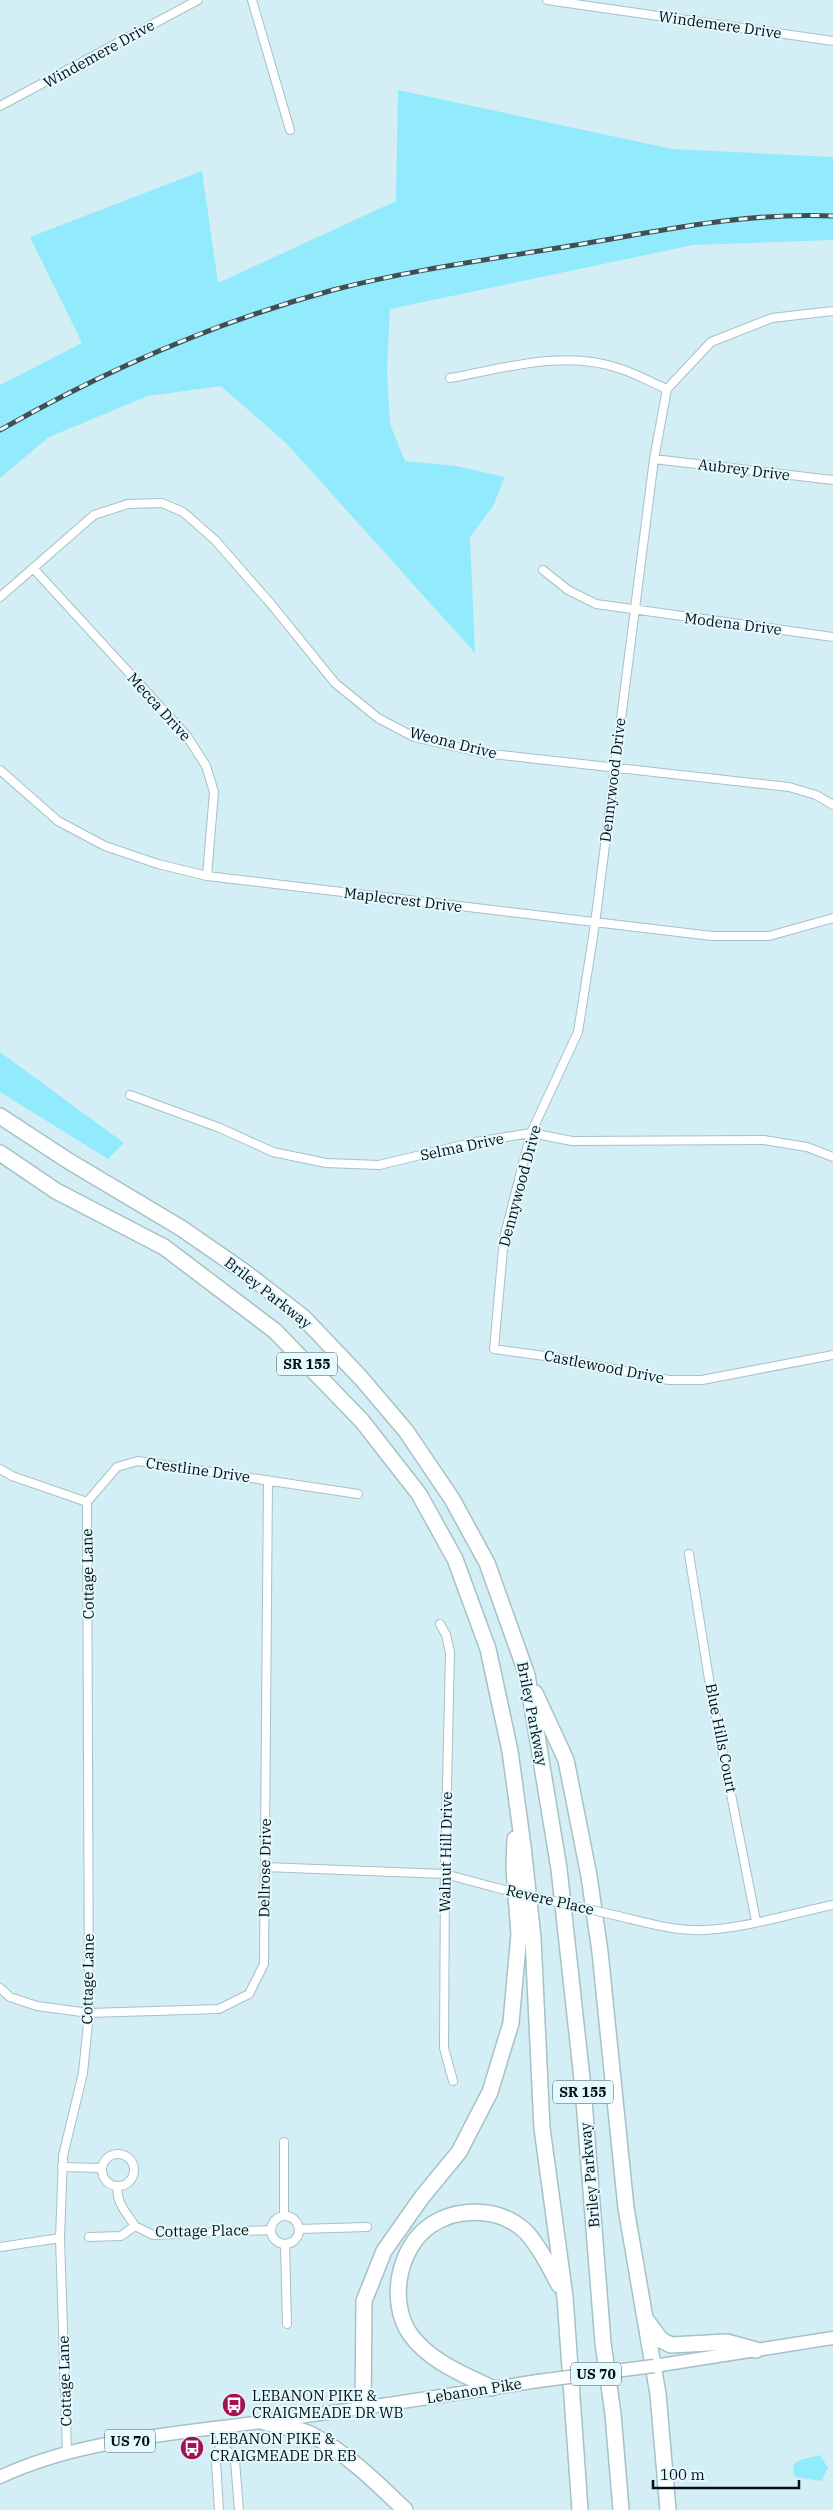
<svg xmlns="http://www.w3.org/2000/svg" width="833" height="2510" font-family="'IBM Plex Serif',serif">
<style>
.green{fill:#92eafd}
.lines{fill:none;stroke-linecap:round;stroke-linejoin:round}
.minor-casing{stroke:#a6c1c7;stroke-width:10}
.primary-casing{stroke:#a6c1c7;stroke-width:15}
.motorway-casing{stroke:#a6c1c7;stroke-width:18}
.minor{stroke:#fff;stroke-width:8}
.primary{stroke:#fff;stroke-width:12}
.motorway{stroke:#fff;stroke-width:15}
.rail-casing{stroke:#414f52;stroke-width:5}
.rail{stroke:#e4faff;stroke-width:3;stroke-dasharray:9;stroke-linecap:butt}
.minor-bridge-casing{stroke:#a6c1c7;stroke-width:10;stroke-linecap:butt}
.primary-bridge-casing{stroke:#a6c1c7;stroke-width:15;stroke-linecap:butt}
.minor-bridge{stroke:#fff;stroke-width:8}
.primary-bridge{stroke:#fff;stroke-width:12}
.labels{text-anchor:middle;stroke-width:4;stroke-linejoin:round;paint-order:stroke}
.shield{fill:#e4faff;stroke:#485558;stroke-width:1}
.shield-label{font-size:14px;font-weight:bold;fill:#050e10}
.street-label{font-size:15px;fill:#050e10;stroke:#e4faff}
.poi-label{font-size:15px;fill:#050e10;stroke:#e4faff;text-anchor:start}
</style>
<rect width="100%" height="100%" fill="#d3eef4"/>
<path class="green" d="M398 90 672 149 833 157V240L693 245 390 309 387 370 390 424 405 461 456 466 505 477 493 506 470 537 475 653 286 443 221 386 148 396 49 437 0 478V385L82 343 30 237 202 171 218 283 396 201Z
M0 1052 124 1143 108 1159 0 1092Z
M820 2455 828 2468 821 2481 796 2477 793 2473 794 2464 800 2460Z"/>
<g class="lines">
<g class="minor-casing">
<path id="minor" d="M252 0 290 130
M547 0 833 41
M0 106 198 0
M833 311 772 318 711 342 667 389 654 459 595 924 578 1032 531 1133 504 1238 494 1349 552 1357 669 1380H702L833 1355
M450 378C505 368 566 349 621 369 637 374 652 383 667 389
M654 459 833 480
M33 568 187 736 206 766 214 792 207 876
M543 570 568 590 596 604 833 637
M0 597 94 515 128 504 162 503 183 512 215 540 271 604 335 683 378 718 414 737 483 753 789 787 816 795 833 805
M0 770 58 821 105 846 158 864 207 876 712 936H769L833 918
M130 1095 220 1128 273 1152 326 1163 379 1165 475 1142 531 1133 572 1141 764 1140 807 1147 833 1157
M0 1469 12 1476 87 1502 117 1467 138 1461 358 1494
M689 1554 712 1698 756 1921
M440 1624 446 1635 450 1652 445 1874 444 2048 453 2081
M265 1867 445 1874 497 1888
M618 1916C643 1922 667 1929 693 1930 733 1932 793 1913 833 1905
M0 1988 10 1997 37 2006 89 2013 219 2009 249 1994 264 1964 268 1480
M284 2142V2215
M102 2170a16 16 0 1 1 32 0a16 16 0 1 1-32 0Z
M62 2167 102 2168
M118 2186C115 2202 127 2213 135 2226
M271 2230a14 14 0 1 1 28 0a14 14 0 1 1-28 0Z
M299 2229 367 2227
M89 2237 121 2236 135 2226 153 2235 270 2230
M285 2244 287 2324
M0 2247 60 2238
M221 2442 235 2461 239 2510
M67 2453 60 2238 63 2156 83 2073 89 2013 87 1502
M219 2510 216 2463 221 2442 219 2428"/>
</g>
<g class="primary-casing">
<path id="primary" d="M654 2366 833 2338
M0 2477C79 2439 183 2433 269 2421 359 2409 449 2395 538 2381"/>
</g>
<g class="motorway-casing">
<path id="motorway" d="M0 1116 67 1160 181 1228 246 1273 303 1317 361 1378 406 1431 452 1499 487 1563 527 1675 559 1869 583 2088 603 2343 613 2414 621 2510
M0 1153 56 1191 164 1247 275 1331 362 1421 419 1494 455 1559 488 1649 510 1751 523 1846 533 1938 542 2128 565 2297 580 2510
M535 1693 566 1760 589 1876 600 1952 626 2208 658 2394 668 2510
M647 2321 661 2340 671 2345 727 2342 756 2350
M492 2388C464 2375 429 2361 410 2334 388 2302 398 2247 431 2225 460 2206 503 2208 527 2233 540 2248 550 2267 559 2285
M363 2409 364 2301 384 2251 422 2197 459 2152 490 2092 511 2023 519 1934 514 1868 515 1839
M264 2422C280 2426 298 2428 312 2435 347 2453 378 2484 405 2510"/>
</g>
<use href="#minor" class="minor"/>
<use href="#primary" class="primary"/>
<use href="#motorway" class="motorway"/>
<g class="rail-casing">
<path id="rail" d="M0 430C106 370 215 322 333 290 414 269 499 258 582 244 665 230 748 212 833 216"/>
</g>
<use href="#rail" class="rail"/>
<g class="minor-bridge-casing">
<path id="minor-bridge" d="M497 1888 618 1916"/>
</g>
<g class="primary-bridge-casing">
<path id="primary-bridge" d="M538 2381 654 2366"/>
</g>
<use href="#minor-bridge" class="minor-bridge"/>
<use href="#primary-bridge" class="primary-bridge"/>
</g>
<defs>
<g id="bus-disc" transform="scale(1.25)"><circle r="9.5" fill="#a51252" stroke="#e4faff"/><path d="M-5-6H5V4H4V6H2V4H-2V6H-4V4H-5ZM-3.5-4V0h7V-4ZM-3.5 1.2v1.5H-2V1.2ZM2 1.2v1.5H3.5V1.2Z" fill="#fff"/></g>
</defs>
<g fill-rule="evenodd">
<use href="#bus-disc" x="234" y="2405"/>
<use href="#bus-disc" x="192" y="2448"/>
</g>
<g class="labels">
<g class="shield">
<rect x="277" y="1352.5" width="60" height="23" rx="4"/>
<rect x="553" y="2080.5" width="60" height="23" rx="4"/>
<rect x="571" y="2362.5" width="50" height="23" rx="4"/>
<rect x="105" y="2429.5" width="50" height="23" rx="4"/>
</g>
<g class="shield-label">
<text x="307" y="1369">SR 155</text>
<text x="583" y="2097">SR 155</text>
<text x="596" y="2379">US 70</text>
<text x="130" y="2446">US 70</text>
</g>
<g class="street-label">
<text transform="translate(720 25) rotate(8)" y="5">Windemere Drive</text>
<text transform="translate(99 54) rotate(-29)" y="5">Windemere Drive</text>
<text transform="translate(744 470) rotate(7)" y="5">Aubrey Drive</text>
<text transform="translate(733 624) rotate(7)" y="5">Modena Drive</text>
<text transform="translate(159 707) rotate(48)" y="5">Mecca Drive</text>
<text transform="translate(453 743) rotate(14)" y="5">Weona Drive</text>
<text transform="translate(613 780) rotate(-83)" y="5">Dennywood Drive</text>
<text transform="translate(403 900) rotate(7)" y="5">Maplecrest Drive</text>
<text transform="translate(462 1147) rotate(-12)" y="5">Selma Drive</text>
<text transform="translate(520 1186) rotate(-75)" y="5">Dennywood Drive</text>
<text transform="translate(268 1293) rotate(38)" y="5">Briley Parkway</text>
<text transform="translate(604 1367) rotate(11)" y="5">Castlewood Drive</text>
<text transform="translate(198 1470) rotate(8)" y="5">Crestline Drive</text>
<text transform="translate(88 1574) rotate(-91)" y="5">Cottage Lane</text>
<text transform="translate(532 1714) rotate(79)" y="5">Briley Parkway</text>
<text transform="translate(721 1738) rotate(79)" y="5">Blue Hills Court</text>
<text transform="translate(446 1852) rotate(-89)" y="5">Walnut Hill Drive</text>
<text transform="translate(265 1868) rotate(-89)" y="5">Dellrose Drive</text>
<text transform="translate(550 1900) rotate(13)" y="5">Revere Place</text>
<text transform="translate(88 1979) rotate(-89)" y="5">Cottage Lane</text>
<text transform="translate(590 2175) rotate(-95)" y="5">Briley Parkway</text>
<text transform="translate(202 2231) rotate(-1)" y="5">Cottage Place</text>
<text transform="translate(65 2381) rotate(-92)" y="5">Cottage Lane</text>
<text transform="translate(474 2391) rotate(-9)" y="5">Lebanon Pike</text>
</g>
<g class="poi-label">
<text x="252" y="2401">LEBANON PIKE &amp;<tspan x="252" dy="17">CRAIGMEADE DR WB</tspan></text>
<text x="210" y="2444">LEBANON PIKE &amp;<tspan x="210" dy="17">CRAIGMEADE DR EB</tspan></text>
</g>
</g>
<path d="M653 2480v8h146v-8" fill="none" stroke="#050e10" stroke-width="2.5"/>
<text x="660" y="2480" font-size="15" fill="#050e10" stroke="#e4faff" stroke-width="4" paint-order="stroke">100 m</text>
</svg>
